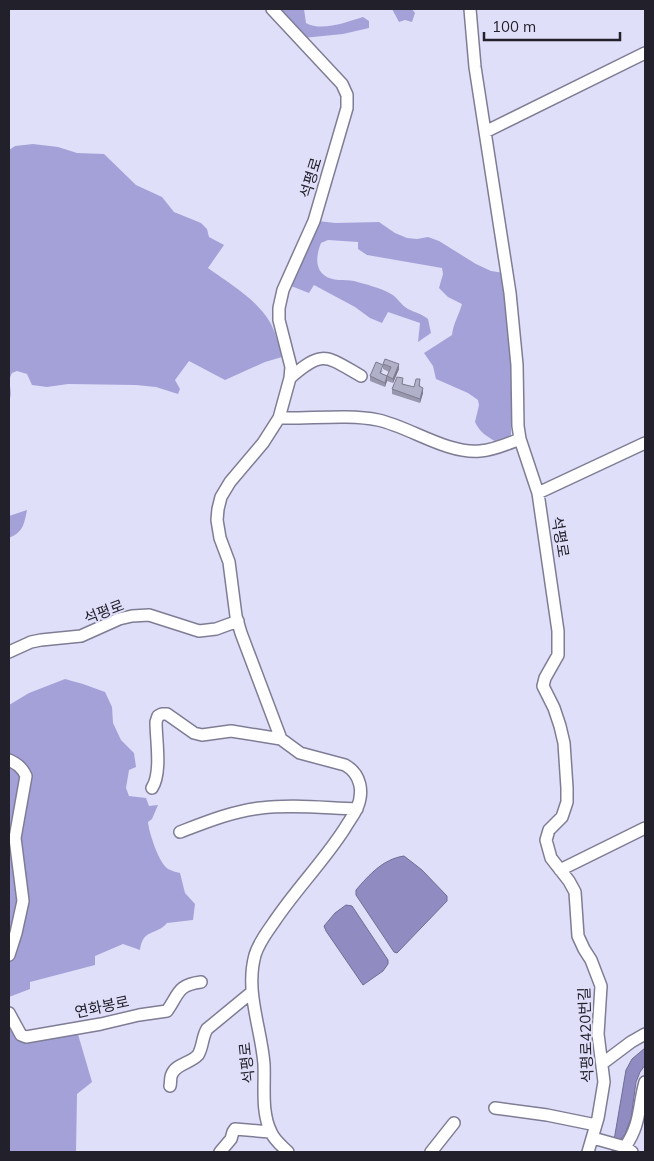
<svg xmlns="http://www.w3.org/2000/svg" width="654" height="1161" font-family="Mulish,'Noto Sans KR',sans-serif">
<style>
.forest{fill:#a4a1d8}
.water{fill:#908cc2;stroke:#6f6c95}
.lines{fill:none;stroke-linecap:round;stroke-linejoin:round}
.minor-casing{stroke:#7e7d95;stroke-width:14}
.minor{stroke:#fff;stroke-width:11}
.wall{fill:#9897ad}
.shaded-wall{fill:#7c7b8d}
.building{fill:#b1b0c9;stroke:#7c7b8d}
.labels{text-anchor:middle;stroke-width:4;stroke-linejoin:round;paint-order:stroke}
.street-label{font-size:15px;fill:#22212b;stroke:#e0dff9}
</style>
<rect width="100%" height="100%" fill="#e0dff9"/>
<path class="forest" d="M279 9H304L306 23C322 32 346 22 363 17L369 21V28L343 34 303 38Z
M392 9H412L415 13 412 22 405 20 399 22Z
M33 144 58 147 77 153 104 154 136 185 162 197 174 212 201 223 207 229 209 237 224 245 208 268C230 284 257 299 271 324 276 334 279 346 282 357L265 362 225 380 189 361 175 380 180 389 178 394 156 387 136 385 68 384 47 387 32 385 27 374 17 371 12 373C6 383 14 390 9 401V150L15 146Z
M318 221 335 223 379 222 395 233 407 238 417 239 428 237 439 241 476 264 491 271 504 273 511 360V438L498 443C488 437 480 433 475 422L479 405 478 400 468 393 436 379 433 366 424 353 452 335C453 324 459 315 462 304L448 297 439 288 443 274 442 268 367 255 358 249V242L328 240 321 243C317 253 314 267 324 275 332 282 345 279 354 281 365 284 381 288 391 294 397 297 401 305 408 309 416 313 420 313 428 319L431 333 418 342 420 323 388 312 382 323 370 318 355 307 314 285 309 293 291 286Z
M27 510C24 525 23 532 9 538V516Z
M65 679 83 684 105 692 112 707 113 723 121 740 134 753 136 767 129 770 126 788 129 796 146 798 149 806 158 805 152 819 148 822C149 833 159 863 168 869 172 871 176 872 180 873L185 893 195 904 193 920 167 923C156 936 143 928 140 950L123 944 95 956V965L30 982V989L9 997V705L29 693Z
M9 1022 20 1039 77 1031 92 1082 77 1094 76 1152H9Z"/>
<path class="water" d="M404 856 422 870 447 896V901L397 953 394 952 356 895V890C369 875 383 859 404 856Z
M346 905 352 906 388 960V964L383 971 363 985 326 931 324 926 335 913Z
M645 1048V1065L640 1072 636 1082 631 1118 625 1134 621 1139 619 1152H612L626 1070 632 1059Z"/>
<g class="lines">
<g class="minor-casing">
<path id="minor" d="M272 9 342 84 347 95V108L314 221 283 290 279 308V320L291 367 290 378 279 418 263 443 230 482 221 497 218 509 217 520 220 538 229 562 236 616 241 633 281 739 300 753 345 765C361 774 364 792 357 808 354 815 349 821 345 828 324 861 296 889 274 922 267 932 259 942 255 955 245 992 261 1027 264 1064 265 1086 261 1112 271 1132 274 1140 282 1146 288 1152
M470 9 475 67 510 293 517 365 518 426 520 439 538 493 558 631V655L545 678 543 686 554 708 560 726 564 743 567 788V802L562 817 549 830 546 840 551 858 569 881 575 892 578 936 584 949 591 960 601 986 598 1034 604 1082 598 1118 588 1152
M485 132 645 53
M290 378C323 349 326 356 361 376
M279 418C310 419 348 414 378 420 410 427 447 454 480 451 494 450 507 444 520 439
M538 493 645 443
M9 652 31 642 41 640 81 636 119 619 132 616 149 615 199 631 216 629 238 621
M9 760C17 764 22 767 26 776L15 838 23 901 16 933 9 955
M152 788C162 773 156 740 156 722L158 716 162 714H167L194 733 202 735 231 731 281 739
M180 832C206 822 233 811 261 808 292 804 325 808 357 809
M560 870 645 828
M9 1013 21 1035 26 1037 101 1024 139 1015 167 1011C179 994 177 985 201 982
M603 1063 631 1042 645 1034
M170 1086C171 1082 170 1077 172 1074 176 1064 191 1063 198 1055 203 1047 202 1037 207 1029L252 992
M495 1108 547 1115 596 1125
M593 1138 625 1147 632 1152
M625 1147C641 1124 638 1107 645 1082
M220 1152 231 1139 233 1132 235 1129 270 1132
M431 1152 454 1123"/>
</g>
<use href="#minor" class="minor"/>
</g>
<path class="wall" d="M383 364 399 369 393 383 387 381 385 387 370 381V376L383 370 381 373 387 376 389 372 383 369Z
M403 383V384L414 387 420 384V387L423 393 420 403 392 394V389Z"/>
<path class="shaded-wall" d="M399 364V369L393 383V379Z
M387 376V381L385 387V383Z
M423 388V393L420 403V399Z"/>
<path class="building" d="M385 359 399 364 393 379 387 376 391 367 383 364Z
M376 362 383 365 380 373 387 376 385 383 370 376Z
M397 377 403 378 402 384 414 387 416 379H420L419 386 423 388 420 399 392 389Z"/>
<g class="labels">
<g class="street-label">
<text transform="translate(311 178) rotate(-73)" y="5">석평로</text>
<text transform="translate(560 537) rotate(81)" y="5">석평로</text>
<text transform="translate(104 612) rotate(-21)" y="5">석평로</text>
<text transform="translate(102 1007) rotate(-12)" y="5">연화봉로</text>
<text transform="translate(586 1035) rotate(-92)" y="5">석평로420번길</text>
<text transform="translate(247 1063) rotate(-96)" y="5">석평로</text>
</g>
</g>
<rect width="654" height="1161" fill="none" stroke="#22212b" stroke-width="20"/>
<path d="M484 32v8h136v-8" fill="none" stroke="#22212b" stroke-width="2.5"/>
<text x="492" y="32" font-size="15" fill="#22212b" stroke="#e0dff9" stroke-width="4" paint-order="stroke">100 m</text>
</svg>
